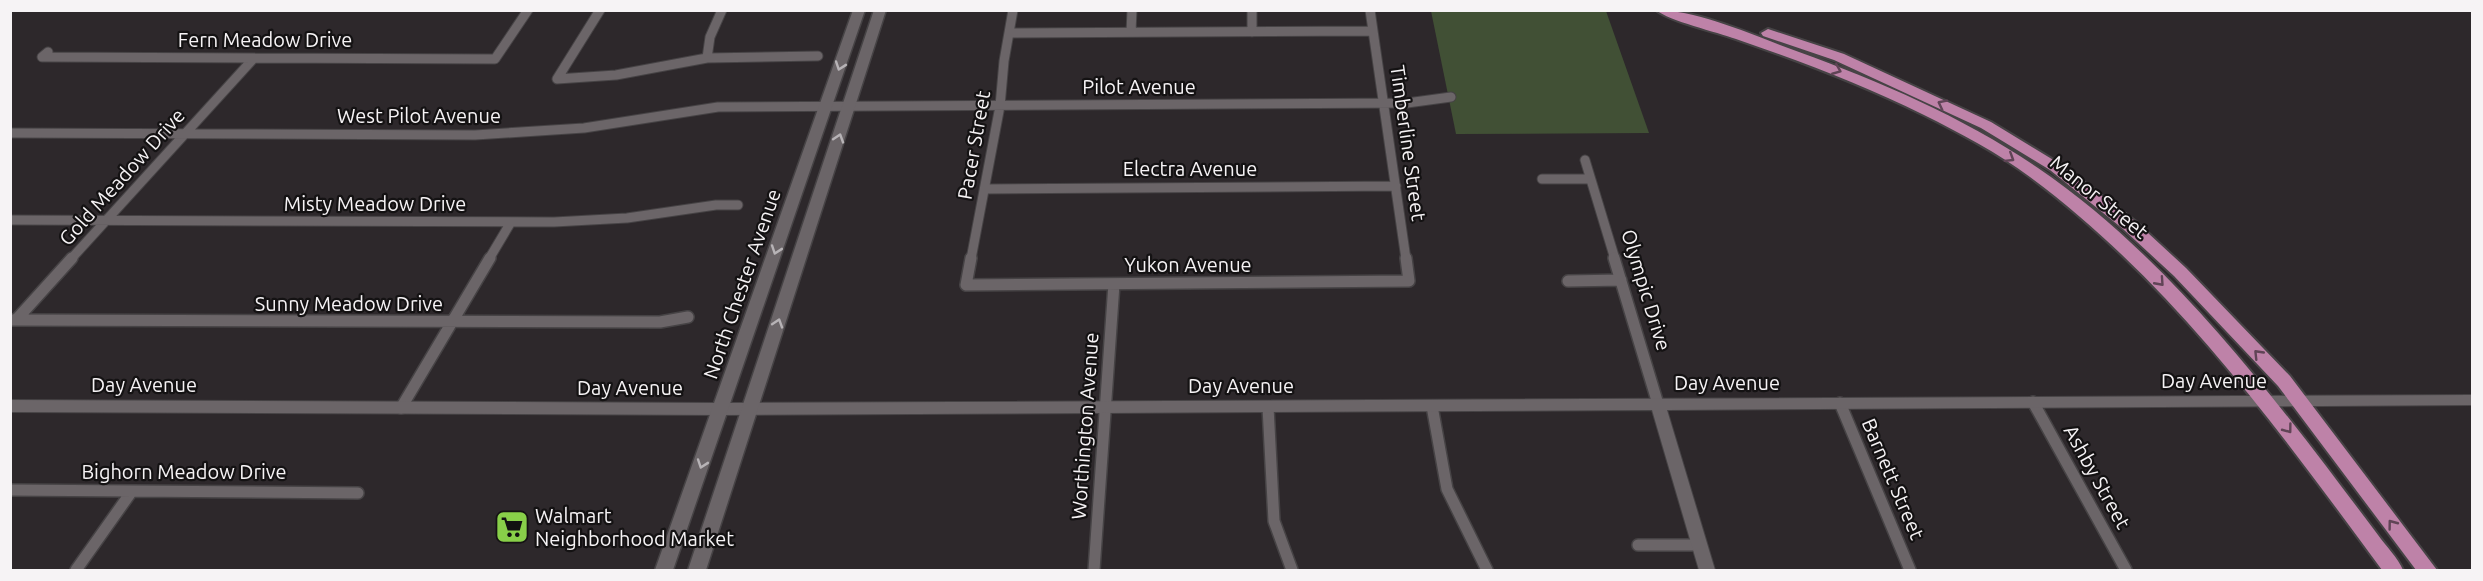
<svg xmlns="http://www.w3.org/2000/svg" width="2483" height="581" font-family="Ubuntu,sans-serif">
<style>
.green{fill:#415035}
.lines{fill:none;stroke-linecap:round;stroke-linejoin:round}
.minor-far1-casing{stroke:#464345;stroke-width:11}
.minor-casing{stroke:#464345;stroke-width:14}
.tertiary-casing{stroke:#464345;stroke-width:2}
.secondary-casing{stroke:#464345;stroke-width:3}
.primary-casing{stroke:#464345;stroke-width:4}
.minor-far1{stroke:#6b6568;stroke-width:9}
.minor{stroke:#6b6568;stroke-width:11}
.tertiary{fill:#6b6568;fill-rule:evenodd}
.secondary{fill:#6b6568;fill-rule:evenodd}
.primary{fill:#be82a8;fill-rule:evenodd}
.oneway{stroke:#b7b3b6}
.oneway2{stroke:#604456}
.labels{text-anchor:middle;stroke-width:4.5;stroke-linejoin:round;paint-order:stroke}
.street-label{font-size:20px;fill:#f6f3f5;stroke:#141213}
.poi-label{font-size:20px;fill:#f6f3f5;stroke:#141213;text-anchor:start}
</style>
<rect width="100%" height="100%" fill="#2d282b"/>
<path class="green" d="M1431 11H1606L1649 133 1456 134Z"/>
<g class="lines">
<g class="minor-far1-casing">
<path id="minor-far1" d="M600 10 557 79 616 75 707 58 818 56
M1252 10V32
M1370 10 1406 259
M1131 32 1132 10
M1009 33 1373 31
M48 52 42 57 495 59 528 10
M707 58 710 37 722 10
M10 133 475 135 584 128 718 107 1407 103 1451 97
M1585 160 1615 259
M1542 179H1590
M985 189 1396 186
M10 220 554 222 627 218 716 205H738
M71 259 254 58
M489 259 511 222
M971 259 1000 106 1004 61 1013 10"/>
</g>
<g class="minor-casing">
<path id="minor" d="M971 258 966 285 1409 281 1406 258
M1614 258 1658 404
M1568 281 1621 280
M10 320 660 322 688 317
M16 320 72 258
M2033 402 2126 570
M1840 403 1910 570
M1432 406 1447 489 1487 570
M1268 407 1274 521 1292 570
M401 408 490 258
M10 490 358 493
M1638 545H1699
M76 570 132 491
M1094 570 1114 284"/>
</g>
<g class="tertiary-casing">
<path id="tertiary" d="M2472 395V405L1667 410 1715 570H1699L1652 410 721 415 10 412V400L721 403Z"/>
</g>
<g class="secondary-casing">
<path id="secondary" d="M853 10H865L673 570H655Z
M874 10H886L706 570H688Z"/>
</g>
<g class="primary-casing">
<path id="primary" d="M1656 10C1699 10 1757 37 1799 52 1881 82 1965 118 2038 168 2150 244 2244 359 2326 466 2343 489 2361 512 2378 535 2386 546 2398 558 2403 570H2382C2278 429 2173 283 2030 177 1998 153 1960 133 1924 115 1863 85 1800 61 1736 39 1717 32 1669 21 1656 10Z
M1768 29 1844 54 1991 122 2060 164 2135 221 2186 268 2290 376 2437 570H2416L2278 386 2174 276 2123 229 2050 170 1981 128 1834 60 1763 36 1761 33Z"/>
</g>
<use href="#minor-far1" class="minor-far1"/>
<use href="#minor" class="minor"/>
<use href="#tertiary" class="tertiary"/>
<use href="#secondary" class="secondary"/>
<use href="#primary" class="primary"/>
</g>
<defs><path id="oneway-chevron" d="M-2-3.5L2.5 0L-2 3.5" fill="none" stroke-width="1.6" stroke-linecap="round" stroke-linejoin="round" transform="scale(1.5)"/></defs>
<g class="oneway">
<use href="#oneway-chevron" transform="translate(840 66) rotate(109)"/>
<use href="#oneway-chevron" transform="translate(839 138) rotate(-72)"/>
<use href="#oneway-chevron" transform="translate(776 250) rotate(109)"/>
<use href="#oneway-chevron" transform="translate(778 323) rotate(-72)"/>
<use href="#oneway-chevron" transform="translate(702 464) rotate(109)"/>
</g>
<g class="oneway2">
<use href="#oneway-chevron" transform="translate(1837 70) rotate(22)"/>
<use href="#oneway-chevron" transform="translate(1942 104) rotate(-153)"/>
<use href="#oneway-chevron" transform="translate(2010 158) rotate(32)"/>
<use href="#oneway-chevron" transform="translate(2160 282) rotate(48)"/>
<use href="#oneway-chevron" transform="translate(2258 354) rotate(-134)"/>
<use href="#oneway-chevron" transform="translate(2288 429) rotate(53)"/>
<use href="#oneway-chevron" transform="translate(2392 524) rotate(-127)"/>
</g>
<defs>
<g id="supermarket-square" transform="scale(1.725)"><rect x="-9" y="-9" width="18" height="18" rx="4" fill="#88cf49" stroke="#141213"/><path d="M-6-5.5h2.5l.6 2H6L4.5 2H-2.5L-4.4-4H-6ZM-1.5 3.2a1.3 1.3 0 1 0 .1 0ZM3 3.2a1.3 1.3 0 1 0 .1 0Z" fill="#111"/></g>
</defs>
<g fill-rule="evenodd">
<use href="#supermarket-square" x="512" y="527"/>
</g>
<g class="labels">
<g class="street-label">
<text x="265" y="47">Fern Meadow Drive</text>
<text x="1139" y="94">Pilot Avenue</text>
<text x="419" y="123">West Pilot Avenue</text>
<text transform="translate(1408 143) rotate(82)" y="7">Timberline Street</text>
<text transform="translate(974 145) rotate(-80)" y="7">Pacer Street</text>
<text x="1190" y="176">Electra Avenue</text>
<text transform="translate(122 177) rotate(-48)" y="7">Gold Meadow Drive</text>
<text transform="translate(2099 197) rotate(39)" y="7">Manor Street</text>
<text x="375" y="211">Misty Meadow Drive</text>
<text x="1188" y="272">Yukon Avenue</text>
<text transform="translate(742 284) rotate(-71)" y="7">North Chester Avenue</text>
<text transform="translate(1646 290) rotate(73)" y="7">Olympic Drive</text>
<text x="349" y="311">Sunny Meadow Drive</text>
<text x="2214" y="388">Day Avenue</text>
<text x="1727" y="390">Day Avenue</text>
<text x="144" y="392">Day Avenue</text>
<text x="1241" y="393">Day Avenue</text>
<text x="630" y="395">Day Avenue</text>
<text transform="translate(1085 426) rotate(-86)" y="7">Worthington Avenue</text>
<text x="184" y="479">Bighorn Meadow Drive</text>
<text transform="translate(2097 477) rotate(61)" y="7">Ashby Street</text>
<text transform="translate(1893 479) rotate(67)" y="7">Barnett Street</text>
</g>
<g class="poi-label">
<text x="535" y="523">Walmart<tspan x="535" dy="23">Neighborhood Market</tspan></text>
</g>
</g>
<rect width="2483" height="581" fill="none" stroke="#f6f3f5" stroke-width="24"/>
</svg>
